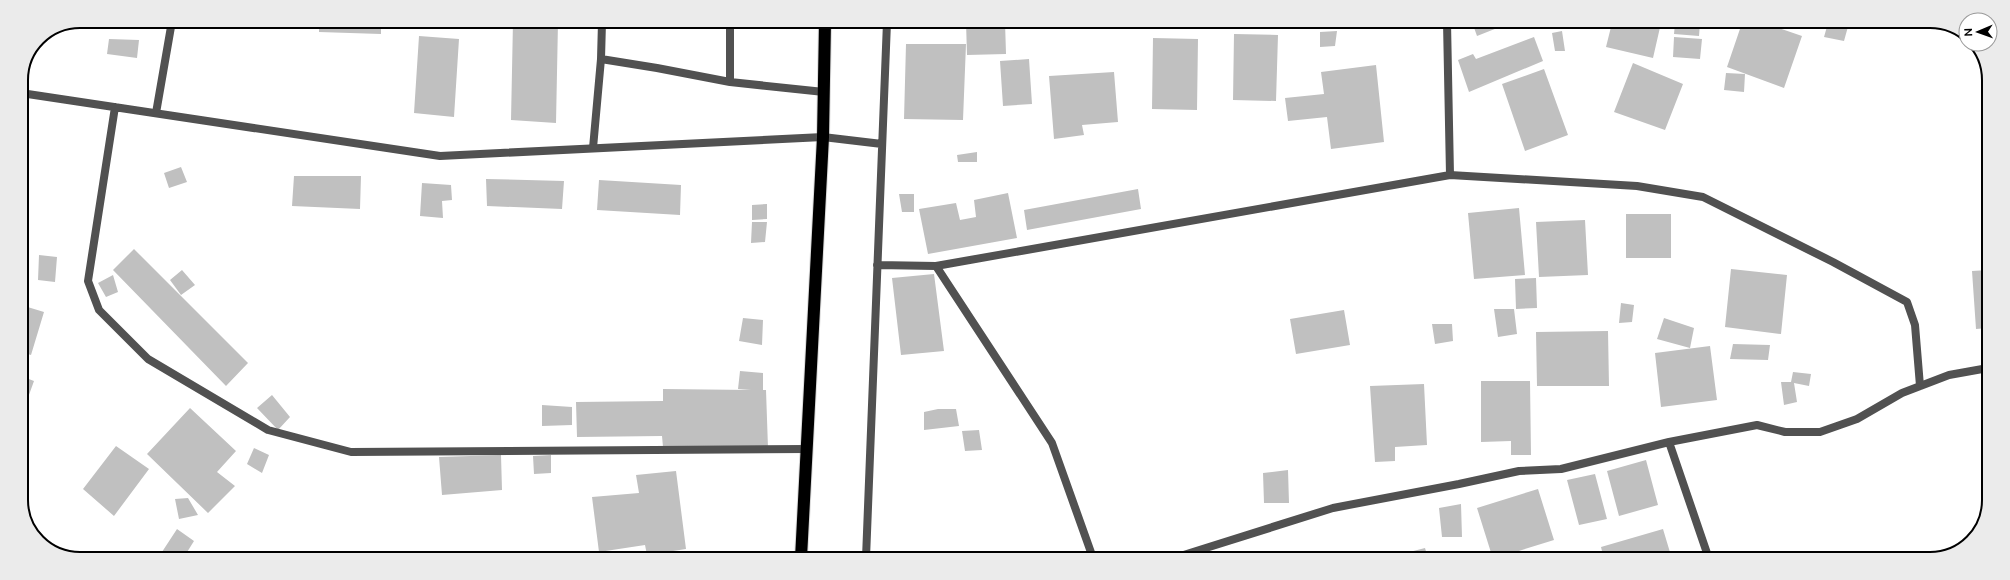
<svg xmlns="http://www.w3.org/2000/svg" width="2010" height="580" font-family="Mulish,sans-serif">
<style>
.building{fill:#c0c0c0}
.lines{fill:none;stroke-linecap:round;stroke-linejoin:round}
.highway-casing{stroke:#dbdbdb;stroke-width:14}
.lane{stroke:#515151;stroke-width:8}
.street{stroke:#515151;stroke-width:8}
.highway{stroke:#000;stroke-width:12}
.rim{fill:none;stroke:#000;stroke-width:2}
</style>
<rect width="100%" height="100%" fill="#fff"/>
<path class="building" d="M319 21H381V34L319 32Z
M513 21 558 22 556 123 511 120Z
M623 22H704V23L623 28Z
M966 22H1005L1006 54 967 55Z
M1472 22 1510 23 1477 36Z
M1612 23H1661L1653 58 1606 47Z
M1675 23H1700L1699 36 1674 34Z
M1742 23H1764L1802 36 1784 88 1727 67Z
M1828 23H1849L1844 41 1824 37Z
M1337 31 1335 46 1320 47V32Z
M1562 31 1565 51H1555L1552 33Z
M1234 34 1278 35 1276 101 1233 100Z
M419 36 459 39 454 117 414 113Z
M1534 37 1543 61 1469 92 1458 60 1473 54 1476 59Z
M1674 37 1702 39 1700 59 1673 57Z
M1153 38 1198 39 1197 110 1152 109Z
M109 39 139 40 137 58 107 54Z
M906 44H966L963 120 904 119Z
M1029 59 1032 104 1003 106 1000 61Z
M1633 63 1683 84 1665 130 1614 112Z
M1376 65 1384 142 1331 149 1327 117 1288 121 1285 98 1324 94 1321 72Z
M1544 69 1568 135 1525 151 1502 84Z
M1114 72 1118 122 1082 125 1084 135 1054 139 1049 76Z
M1726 73 1745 74 1744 92 1724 90Z
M977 152V162H958L957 155Z
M181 167 187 182 169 188 164 173Z
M294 176H361L360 209 292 206Z
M486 179 564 181 562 209 487 206Z
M599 180 681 185 680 215 597 210Z
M422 183 451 185 452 200 442 201 443 218 420 216Z
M1138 189 1141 209 1027 230 1024 210Z
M1008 193 1017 238 928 254 919 209 956 203 960 220 976 217 974 200Z
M899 194H914V212H902Z
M767 204V219L752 220V205Z
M1519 208 1525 275 1474 279 1468 213Z
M1626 214H1671V258H1626Z
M1585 220 1588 275 1539 277 1536 222Z
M752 222H767L765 242 751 243Z
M134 249 248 363 226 386 113 270Z
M39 255 57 257 55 282 38 280Z
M1731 269 1787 275 1781 334 1725 327Z
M182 270 195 285 181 295 170 280Z
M1988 270V328L1976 329 1972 271Z
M934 274 944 351 901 355 892 278Z
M113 275 118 292 106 297 98 283Z
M1536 278 1537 308 1516 309 1515 279Z
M1621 303 1634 305 1632 322 1619 323Z
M21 305 44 312 31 355 21 352Z
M1494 309H1514L1517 334 1498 337Z
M1344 310 1350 345 1296 354 1290 319Z
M743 318 763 320 762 345 739 341Z
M1664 318 1694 328 1690 348 1657 339Z
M1432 324H1452L1453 341 1435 344Z
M1608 331 1609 386H1537L1536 332Z
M1733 344 1770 345 1768 360 1730 359Z
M1710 346 1717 400 1661 407 1655 353Z
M740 371 763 373V390H766L768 448 663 447 662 436 577 437 576 402 663 401V389L751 390 738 389Z
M1793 372 1811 374 1809 386 1794 383 1797 402 1784 405 1781 382H1791Z
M21 376 34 381 21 417Z
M1481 381H1530L1531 455H1511V441L1481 442Z
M1424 384 1427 445 1395 447V461L1375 462 1370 386Z
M272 395 290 417 278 430 257 408Z
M542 405 572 407V425L542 426Z
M190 408 236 451 217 472 235 486 208 513 147 454Z
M938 409H956L959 426 924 430V412Z
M979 430 982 450 965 451 962 431Z
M116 446 149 469 114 516 83 489Z
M254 448 269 455 262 473 247 464Z
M501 455 502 490 442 495 439 457Z
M551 455V473L534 474 533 456Z
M1646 460 1658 505 1619 516 1607 471Z
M1288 470 1289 503H1264L1263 473Z
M676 471 686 549 647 555 645 545 599 552 592 497 639 493 636 475Z
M1595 474 1607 519 1579 525 1567 480Z
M1538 489 1554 540 1493 559 1477 508Z
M188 498 198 515 179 519 175 499Z
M1461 504 1462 537H1442L1439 508Z
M177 529 194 541 184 557H164L160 555Z
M1663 529 1672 559H1604L1601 547Z
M1425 548 1428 558H1391L1390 557Z
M1777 551 1779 559H1751V558Z
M1263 554 1264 558H1247Z"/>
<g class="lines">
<g class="highway-casing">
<path id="highway" d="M801 558 823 137 825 22"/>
</g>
<path class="lane" d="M602 22 601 59 657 68 730 82 824 92
M730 22V82
M593 148 601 59"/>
<path class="street" d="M1447 22 1450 175
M21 93 440 156 823 137 882 144
M115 107 88 281 99 310 148 359 268 430 351 452 807 449
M156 113 172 21
M877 265 936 266 1052 443 1093 558
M936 266 1450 175 1637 186 1703 197 1833 262 1907 302 1915 325 1920 386
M1669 442 1709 559
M866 558 887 22
M1174 558 1333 508 1459 484 1519 471 1561 469 1669 442 1757 425 1785 432H1820L1857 419 1902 393 1949 375 1988 368"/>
<use href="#highway" class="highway"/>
</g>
<path d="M0 0H2010V580H0ZM80 28H1930A52 52 0 0 1 1982 80V500A52 52 0 0 1 1930 552H80A52 52 0 0 1 28 500V80A52 52 0 0 1 80 28Z" fill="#ebebeb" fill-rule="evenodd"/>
<path class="rim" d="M80 28H1930A52 52 0 0 1 1982 80V500A52 52 0 0 1 1930 552H80A52 52 0 0 1 28 500V80A52 52 0 0 1 80 28Z"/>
<g transform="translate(1978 32) rotate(268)"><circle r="19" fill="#ffffff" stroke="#999999"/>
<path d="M0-3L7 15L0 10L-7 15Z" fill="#000000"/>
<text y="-6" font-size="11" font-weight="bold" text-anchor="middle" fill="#000000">N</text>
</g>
</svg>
